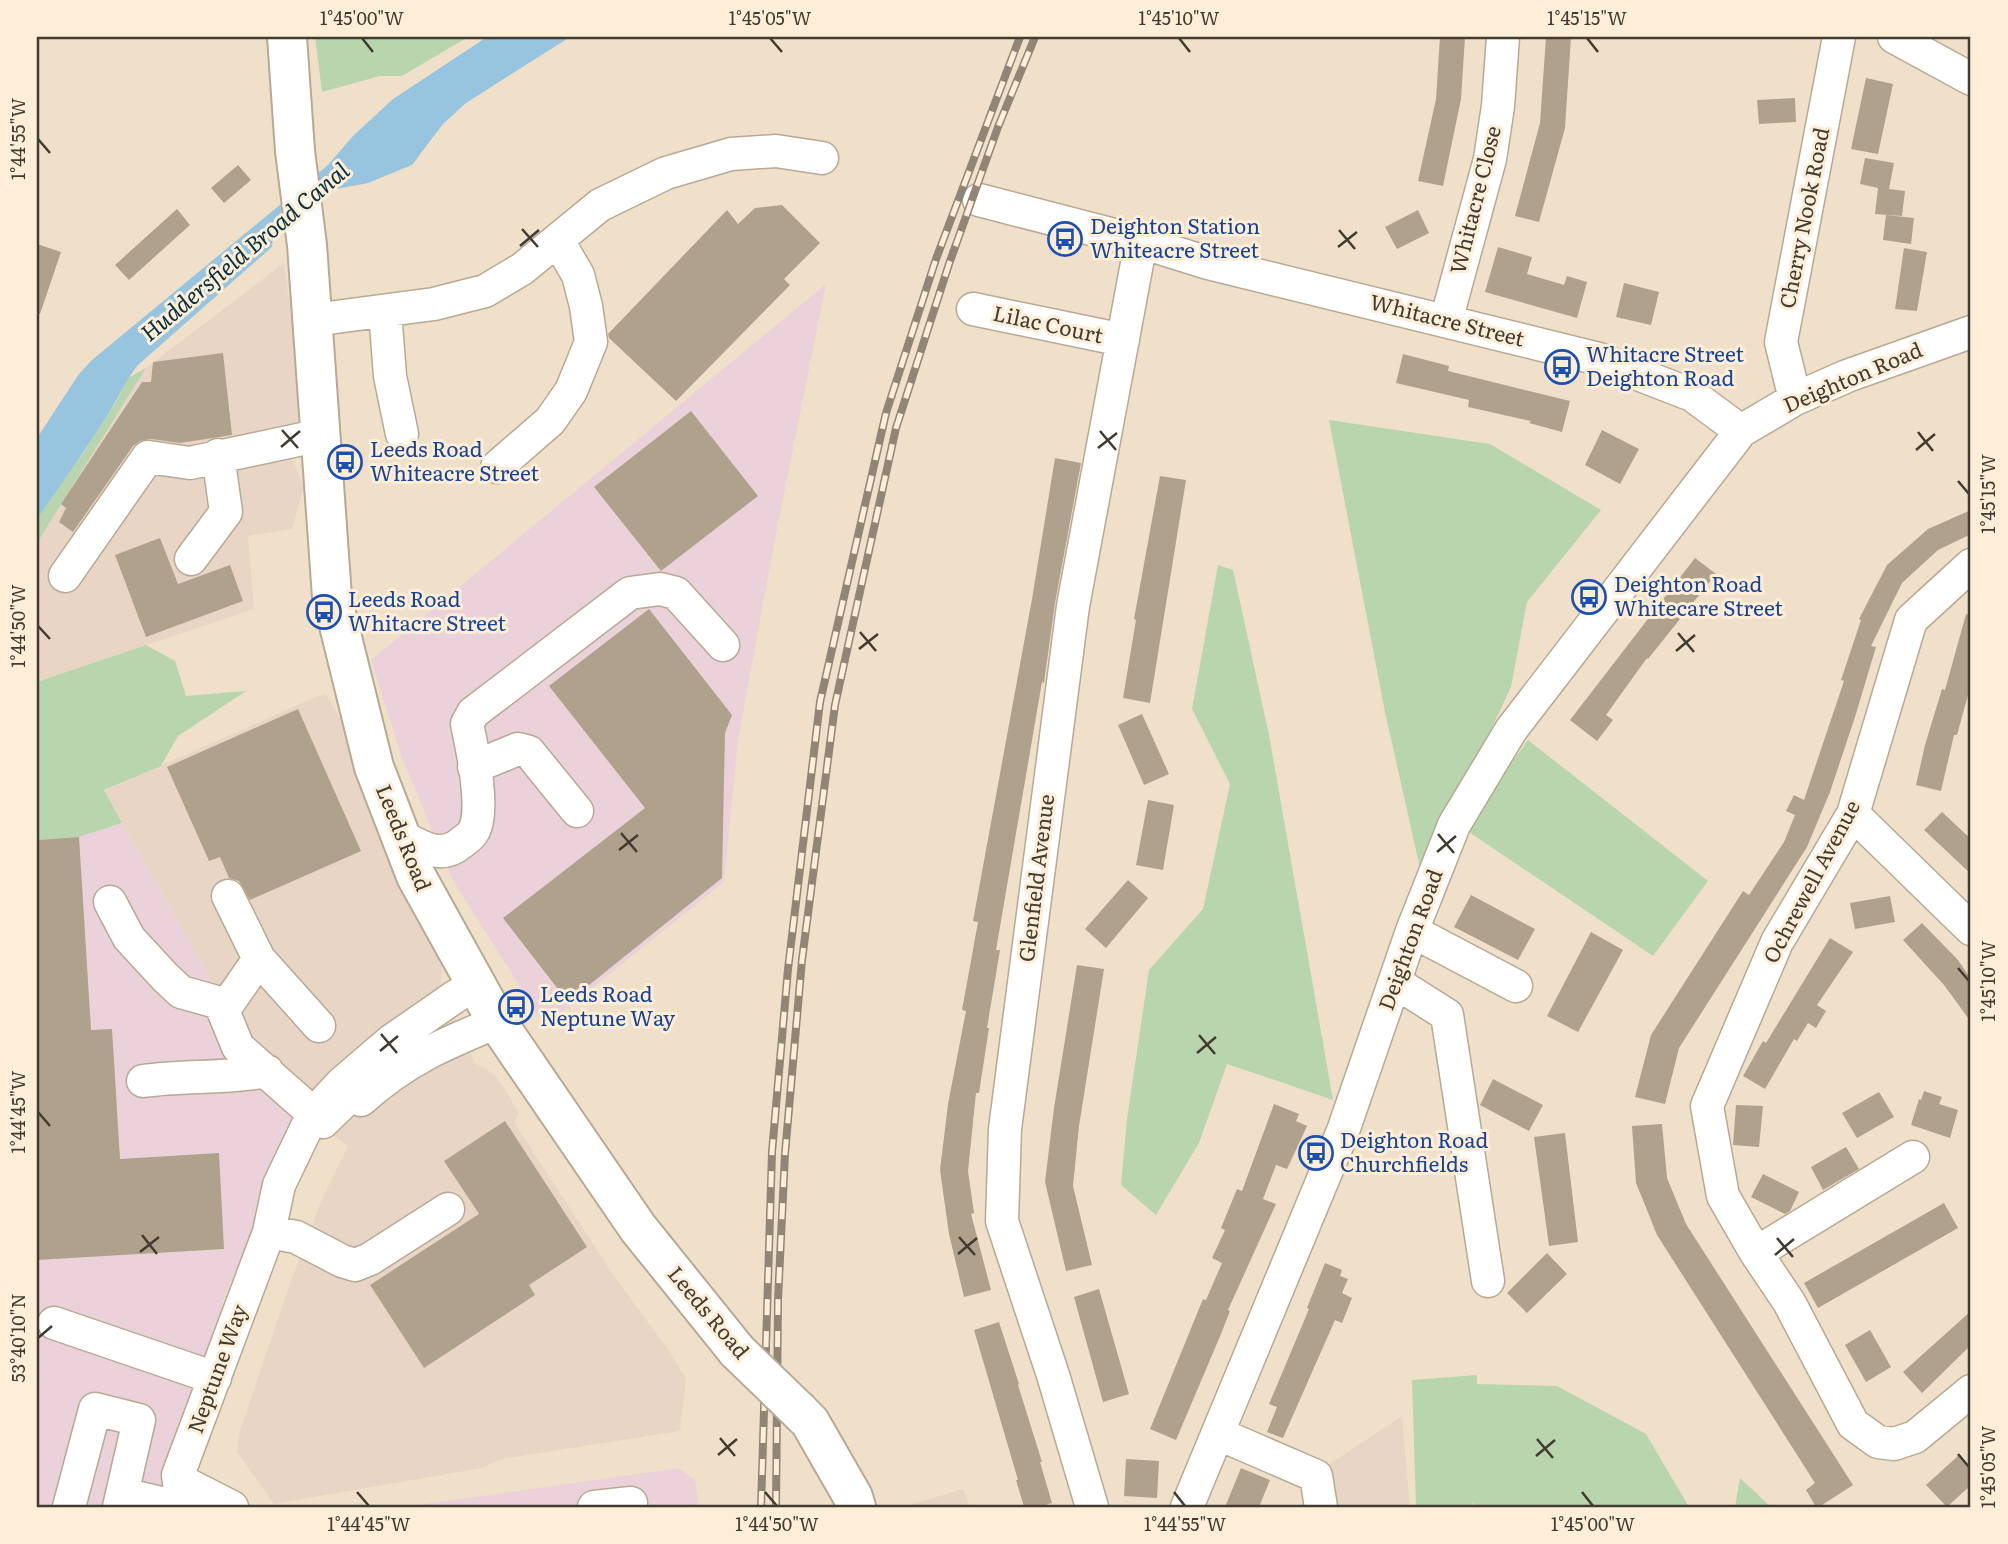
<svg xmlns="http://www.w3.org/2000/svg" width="2008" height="1544" font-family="Literata,serif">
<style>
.commercial{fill:#e9d5c6}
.industrial{fill:#ebd1d9}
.green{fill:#b8d5ae}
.water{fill:#97c5e0}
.building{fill:#b0a18c}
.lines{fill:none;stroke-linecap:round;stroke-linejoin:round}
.minor-casing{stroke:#b8a994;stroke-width:35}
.major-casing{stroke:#b8a994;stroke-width:42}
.minor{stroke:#fff;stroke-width:32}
.major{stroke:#fff;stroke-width:38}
.rail-casing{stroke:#908576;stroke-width:8}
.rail{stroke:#feeed7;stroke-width:5;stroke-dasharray:16;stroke-linecap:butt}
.major-bridge-casing{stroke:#b8a994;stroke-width:42;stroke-linecap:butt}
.major-bridge{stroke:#fff;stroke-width:38}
.ticks{fill:none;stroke:#423b32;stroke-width:2.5}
.labels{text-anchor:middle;stroke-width:6;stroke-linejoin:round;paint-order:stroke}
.street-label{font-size:21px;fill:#423b32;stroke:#feeed7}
.transit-label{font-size:21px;fill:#164399;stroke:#feeed7;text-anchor:start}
.water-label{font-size:23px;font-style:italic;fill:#083043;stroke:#feeed7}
.neatline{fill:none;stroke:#423b32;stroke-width:2.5}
.ticks-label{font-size:18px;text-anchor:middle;fill:#423b32}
</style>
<rect width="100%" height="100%" fill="#f0e0ca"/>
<path class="commercial" d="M284 263 304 415 244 471 289 453 304 487 292 529 248 536 254 609 37 682V543L146 368Z
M325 693 338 714 442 959 441 986 475 1063 494 1074 506 1091 519 1114 514 1122 612 1273 669 1351 686 1379 680 1431 501 1459 482 1468 274 1504 237 1452 240 1430 292 1278 322 1199 348 1146 307 1114 239 1050 209 976 104 791Z
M1402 1416 1410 1507H1312L1325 1467Z
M963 1489 970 1507H903Z"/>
<path class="industrial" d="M826 284 774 544 738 740 724 882 545 1026 452 879 401 755 371 660Z
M122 823 209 976 239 1050 307 1114 225 1295 198 1400 156 1507H37V840L79 837Z
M679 1468 695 1480 699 1507H404Z"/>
<path class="green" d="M315 37H468L402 76H380L322 92Z
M146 368 37 543V519L84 452 116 402 128 378Z
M1329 420 1490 444 1601 510 1527 602 1511 687 1422 877 1385 712Z
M1218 565 1233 570 1269 735 1333 1100 1227 1064 1199 1143 1156 1215 1121 1185 1127 1119 1149 970 1203 909 1230 784 1192 709Z
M146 645 175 661 186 696 246 691 178 736 161 766 104 790 122 823 79 837 37 840V682Z
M1528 740 1708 881 1653 956 1469 832C1484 798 1506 770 1528 740Z
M1477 1375V1384L1557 1386 1646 1434 1689 1507H1474L1473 1501 1472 1507H1416L1412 1380Z
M1740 1478 1771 1507H1735Z"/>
<path class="water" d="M487 37H570L466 103 443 124 412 165 368 183 331 190 273 238 272 247 138 365C125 381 118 399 107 416 85 451 61 485 37 519V438L79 374 92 360 328 165 353 136 393 99Z"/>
<path class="building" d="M1440 37H1465L1461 99 1443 186 1418 181 1436 99Z
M1546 37H1571L1565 128 1539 222 1515 216 1540 123Z
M1866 78 1893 84 1878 154 1851 149Z
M1795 98 1796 122 1759 124 1757 100Z
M1865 158 1894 163 1889 189 1905 191 1902 216 1875 214 1878 188 1860 184Z
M238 165 251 180 224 203 211 188Z
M782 205 820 243 784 279 790 285 676 401 609 338 608 334 727 210 738 224 755 208Z
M177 209 190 225 129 280 115 265Z
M1418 210 1429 233 1397 249 1385 227Z
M1886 215 1914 218 1911 244 1883 240Z
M37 244 61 252 40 314H37Z
M1498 247 1532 257 1527 274 1564 285 1567 276 1587 282 1577 318 1485 292Z
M1904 248 1927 252 1917 311 1895 309Z
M1624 283 1659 292 1651 325 1616 317Z
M223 353 232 435 180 443 151 439 140 441 133 446 73 532 59 522 66 508 61 504 142 382H151L153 362Z
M1403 354 1449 366 1448 371 1570 401 1562 432 1529 423 1531 421 1468 407 1469 400 1396 383Z
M691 411 758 496 661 571 594 487Z
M1602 430 1639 449 1620 484 1585 465Z
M1055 458 1081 463 1055 603 1044 683 1042 682 996 950H1000L987 1028H989L979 1093H976L968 1171 974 1213 971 1214 991 1290 964 1297 949 1234 940 1170 948 1104 966 1011 962 1010 978 922 973 921 1032 599Z
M1160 476 1186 480 1150 703 1123 698 1136 620 1134 619Z
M1971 510V534L1938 550 1902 583 1871 646 1876 647 1855 717 1830 792 1807 847 1679 1048 1665 1104 1635 1097 1651 1035 1743 891 1749 895 1784 842 1795 815 1786 811 1794 795 1804 800 1844 681 1841 680 1861 620 1859 619 1887 565 1928 529Z
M160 538 178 584 230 565 243 601 146 637 115 555Z
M1695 558 1716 574 1648 659 1647 658 1606 715 1613 720 1597 741 1570 720Z
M649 609 732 715 725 733 722 878 568 1002 503 918 645 808 549 686Z
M1966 614 1971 615V684L1957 735H1954L1941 791 1916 785 1925 745 1942 689 1945 690Z
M298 709 361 851 250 900 239 881 229 878 220 857 209 861 167 767Z
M1142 714 1169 774 1144 785 1118 725Z
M1148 800 1174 805 1163 870 1136 865Z
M1942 812 1971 839V874L1924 830Z
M79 837 91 1030 112 1029 120 1159 219 1153 224 1249 37 1260V840Z
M1128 880 1148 898 1106 948 1085 929Z
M1471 895 1535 929 1518 960 1454 927Z
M1890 896 1895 922 1855 929 1850 903Z
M1922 923 1958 960 1971 979V1022L1944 985 1903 940Z
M1591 932 1623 950 1578 1032 1547 1016Z
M1830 938 1853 952 1817 1005 1826 1011 1816 1028 1808 1023 1797 1041 1794 1039 1765 1089 1743 1076 1763 1041 1766 1043Z
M1077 965 1104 969 1079 1126 1073 1186 1092 1265 1066 1271 1045 1182 1054 1108Z
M1493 1079 1543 1105 1529 1131 1480 1105Z
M1924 1091 1942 1097 1939 1104 1958 1110 1950 1138 1911 1125 1919 1099 1921 1100Z
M1879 1092 1894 1117 1857 1138 1842 1113Z
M1274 1104 1299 1114 1296 1121 1307 1126 1287 1169 1276 1165 1263 1199 1276 1204 1228 1310 1230 1311 1221 1334 1176 1440 1150 1429 1203 1299 1206 1300 1222 1263 1212 1258 1225 1230 1221 1228 1237 1189 1242 1191Z
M1736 1105 1763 1106 1759 1147 1733 1145Z
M505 1121 587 1247 529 1285 535 1295 424 1368 370 1285 479 1214 444 1161Z
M1662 1124 1667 1178 1686 1224 1853 1485 1819 1507H1816L1806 1490 1815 1483 1657 1235 1649 1215 1636 1183 1632 1126Z
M1565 1133 1578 1242 1549 1246 1534 1137Z
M1846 1147 1859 1169 1823 1190 1811 1167Z
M1763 1174 1799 1192 1790 1211 1785 1214 1751 1197Z
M1944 1203 1958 1228 1818 1308 1804 1283Z
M1547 1253 1567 1274 1527 1313 1507 1293Z
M1325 1263 1342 1270 1340 1276 1348 1279 1342 1293 1352 1298 1342 1323 1335 1320 1283 1438 1267 1432 1277 1407 1269 1404 1309 1309 1307 1308Z
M1099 1289 1129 1394 1103 1402 1074 1297Z
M1971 1311V1345L1922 1393 1903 1372Z
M999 1322 1019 1384 1018 1385 1042 1462H1040L1052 1503 1039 1507H1024L1016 1480H1018L974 1330Z
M1870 1330 1891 1367 1866 1382 1845 1345Z
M1959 1455 1971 1468V1485L1947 1507 1926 1485Z
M1126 1459 1159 1461 1157 1498 1124 1496Z
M1241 1468 1270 1480 1259 1507H1225Z"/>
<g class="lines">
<g class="minor-casing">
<path id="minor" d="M1894 37 1971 79
M979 200 1141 242 1208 263 1599 359 1692 395 1741 431
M973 309 1123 340
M385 311 390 376 402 434
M313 320 434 304 485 291 522 269 600 205 666 173 731 154 776 151 822 158
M1446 321 1490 159 1498 106 1503 37
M1795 399 1781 342 1839 37
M497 467 550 421 571 391 591 342 586 306 578 275 558 241
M191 559 226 512 218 455
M1971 565 1911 620 1853 814 1777 942 1707 1106 1723 1196 1756 1253 1789 1302 1853 1424 1878 1442 1894 1444 1915 1437 1971 1391
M65 576 148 457 190 463 321 435
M474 767 518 749 529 752 577 811
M1853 814 1971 929
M401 836C421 847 441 860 461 843 465 840 471 836 473 832 486 812 472 747 467 724L473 713 630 593 660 589 676 593 723 645
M110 902 129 938 165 977 181 992 220 1003 238 1047 323 1122 358 1088 376 1087
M1412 931 1516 986
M259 959 319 1026
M1395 982 1447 1015 1488 1281
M223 1011 259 959 228 896
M143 1081C184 1075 226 1079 267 1071
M361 1100C405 1060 444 1044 497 1022
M269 1232 296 1237 342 1261 355 1265 370 1259 448 1209
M1756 1253 1913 1157
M54 1323 215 1378
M1219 1434 1316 1476 1321 1507
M179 1480 232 1507
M123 1494 178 1507
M69 1507 95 1409 139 1420 119 1507
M182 1507 178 1475 269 1232 279 1185 313 1114 342 1083 391 1041 456 996 476 985
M594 1507 631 1503
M1092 1507 1053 1375 1002 1221 1005 1129 1073 606 1141 242
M1187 1507 1343 1131 1412 931 1454 825 1511 730 1741 431 1795 399 1847 376 1971 332"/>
</g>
<g class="major-casing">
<path id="major" d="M287 37 295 151 307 245 332 597 374 767 416 876 497 1022 638 1228 737 1351
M799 1411 810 1422 853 1497 856 1507"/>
</g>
<use href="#minor" class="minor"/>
<use href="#major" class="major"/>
<g class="rail-casing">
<path id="rail" d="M761 1507 772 1152 788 969 820 702 886 413 936 259 1020 37
M776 1507 778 1300 785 1154 802 960 835 705 896 428 949 264 998 127 1035 37"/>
</g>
<use href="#rail" class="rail"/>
<g class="major-bridge-casing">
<path id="major-bridge" d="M737 1351 799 1411"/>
</g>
<use href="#major-bridge" class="major-bridge"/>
</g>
<path class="ticks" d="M362 38 373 52M770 38 782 52M1179 38 1190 52M1587 38 1598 52M38 139 50 153M522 229 538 247M1339 230 1355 249M520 246 539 230M1338 247 1357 232M282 430 298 448M1100 431 1116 450M1918 432 1933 451M281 447 300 431M1098 448 1117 433M1916 450 1935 434M1958 481 1969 494M38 626 50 639M860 632 876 651M1678 633 1694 652M859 649 878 634M1676 651 1695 635M621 833 637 852M1438 834 1454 853M619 850 638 835M1437 852 1456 836M1958 968 1969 981M381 1034 397 1053M1199 1035 1215 1054M380 1051 398 1036M1197 1053 1216 1037M38 1112 50 1126M142 1235 157 1254M959 1237 975 1255M1777 1238 1793 1257M140 1252 159 1237M958 1254 977 1238M1775 1255 1794 1239M38 1338 52 1326M720 1438 735 1456M1537 1439 1553 1458M1958 1454 1969 1467M718 1455 737 1439M1536 1456 1555 1440M357 1492 369 1506M765 1492 777 1506M1174 1492 1185 1506M1582 1492 1593 1506"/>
<defs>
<g id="bus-ring" transform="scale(1.75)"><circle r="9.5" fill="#feeed7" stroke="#1a4fb4" stroke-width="1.5"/><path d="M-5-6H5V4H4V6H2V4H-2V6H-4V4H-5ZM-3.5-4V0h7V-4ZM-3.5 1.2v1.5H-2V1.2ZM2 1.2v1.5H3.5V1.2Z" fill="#1a4fb4"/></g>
</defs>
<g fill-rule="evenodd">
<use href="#bus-ring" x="1065" y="239"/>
<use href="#bus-ring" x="1562" y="367"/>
<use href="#bus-ring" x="345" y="462"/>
<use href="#bus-ring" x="1589" y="597"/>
<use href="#bus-ring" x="324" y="612"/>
<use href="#bus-ring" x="516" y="1007"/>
<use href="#bus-ring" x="1316" y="1153"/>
</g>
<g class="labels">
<g class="street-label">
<text transform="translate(1476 200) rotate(-76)" y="7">Whitacre Close</text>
<text transform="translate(1805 218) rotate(-79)" y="7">Cherry Nook Road</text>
<text transform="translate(1447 321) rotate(14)" y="7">Whitacre Street</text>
<text transform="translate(1048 325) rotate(12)" y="7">Lilac Court</text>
<text transform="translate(1853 378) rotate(-23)" y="7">Deighton Road</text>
<text transform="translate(403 838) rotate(68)" y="7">Leeds Road</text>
<text transform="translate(1037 878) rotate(-83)" y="7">Glenfield Avenue</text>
<text transform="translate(1812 882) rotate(-62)" y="7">Ochrewell Avenue</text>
<text transform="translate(1411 940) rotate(-70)" y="7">Deighton Road</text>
<text transform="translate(708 1313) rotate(50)" y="7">Leeds Road</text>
<text transform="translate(218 1369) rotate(-70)" y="7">Neptune Way</text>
</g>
<g class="transit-label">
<text x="1090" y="234">Deighton Station<tspan x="1090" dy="24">Whiteacre Street</tspan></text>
<text x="1586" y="362">Whitacre Street<tspan x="1586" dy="24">Deighton Road</tspan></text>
<text x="370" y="457">Leeds Road<tspan x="370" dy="24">Whiteacre Street</tspan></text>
<text x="1614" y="592">Deighton Road<tspan x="1614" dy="24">Whitecare Street</tspan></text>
<text x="348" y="607">Leeds Road<tspan x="348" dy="24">Whitacre Street</tspan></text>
<text x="540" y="1002">Leeds Road<tspan x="540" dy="24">Neptune Way</tspan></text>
<text x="1340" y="1148">Deighton Road<tspan x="1340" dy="24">Churchfields</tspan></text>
</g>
<g class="water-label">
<text transform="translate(245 252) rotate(-40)" y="8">Huddersfield Broad Canal</text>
</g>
</g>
<rect width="2008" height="1544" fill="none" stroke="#feeed7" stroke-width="77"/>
<rect x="38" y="38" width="1931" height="1468" class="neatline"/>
<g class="ticks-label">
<text x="362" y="25">1°45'00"W</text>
<text x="770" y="25">1°45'05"W</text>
<text x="1179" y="25">1°45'10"W</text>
<text x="1587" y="25">1°45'15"W</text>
<text transform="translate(19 139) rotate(-90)" y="6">1°44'55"W</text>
<text transform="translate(1989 494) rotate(-90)" y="6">1°45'15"W</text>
<text transform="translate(19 626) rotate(-90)" y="6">1°44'50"W</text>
<text transform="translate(1989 981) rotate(-90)" y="6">1°45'10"W</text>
<text transform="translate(19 1112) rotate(-90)" y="6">1°44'45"W</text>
<text transform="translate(19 1338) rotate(-90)" y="6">53°40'10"N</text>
<text transform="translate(1989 1467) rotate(-90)" y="6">1°45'05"W</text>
<text x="369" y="1531">1°44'45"W</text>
<text x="777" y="1531">1°44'50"W</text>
<text x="1185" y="1531">1°44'55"W</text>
<text x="1593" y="1531">1°45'00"W</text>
</g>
</svg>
